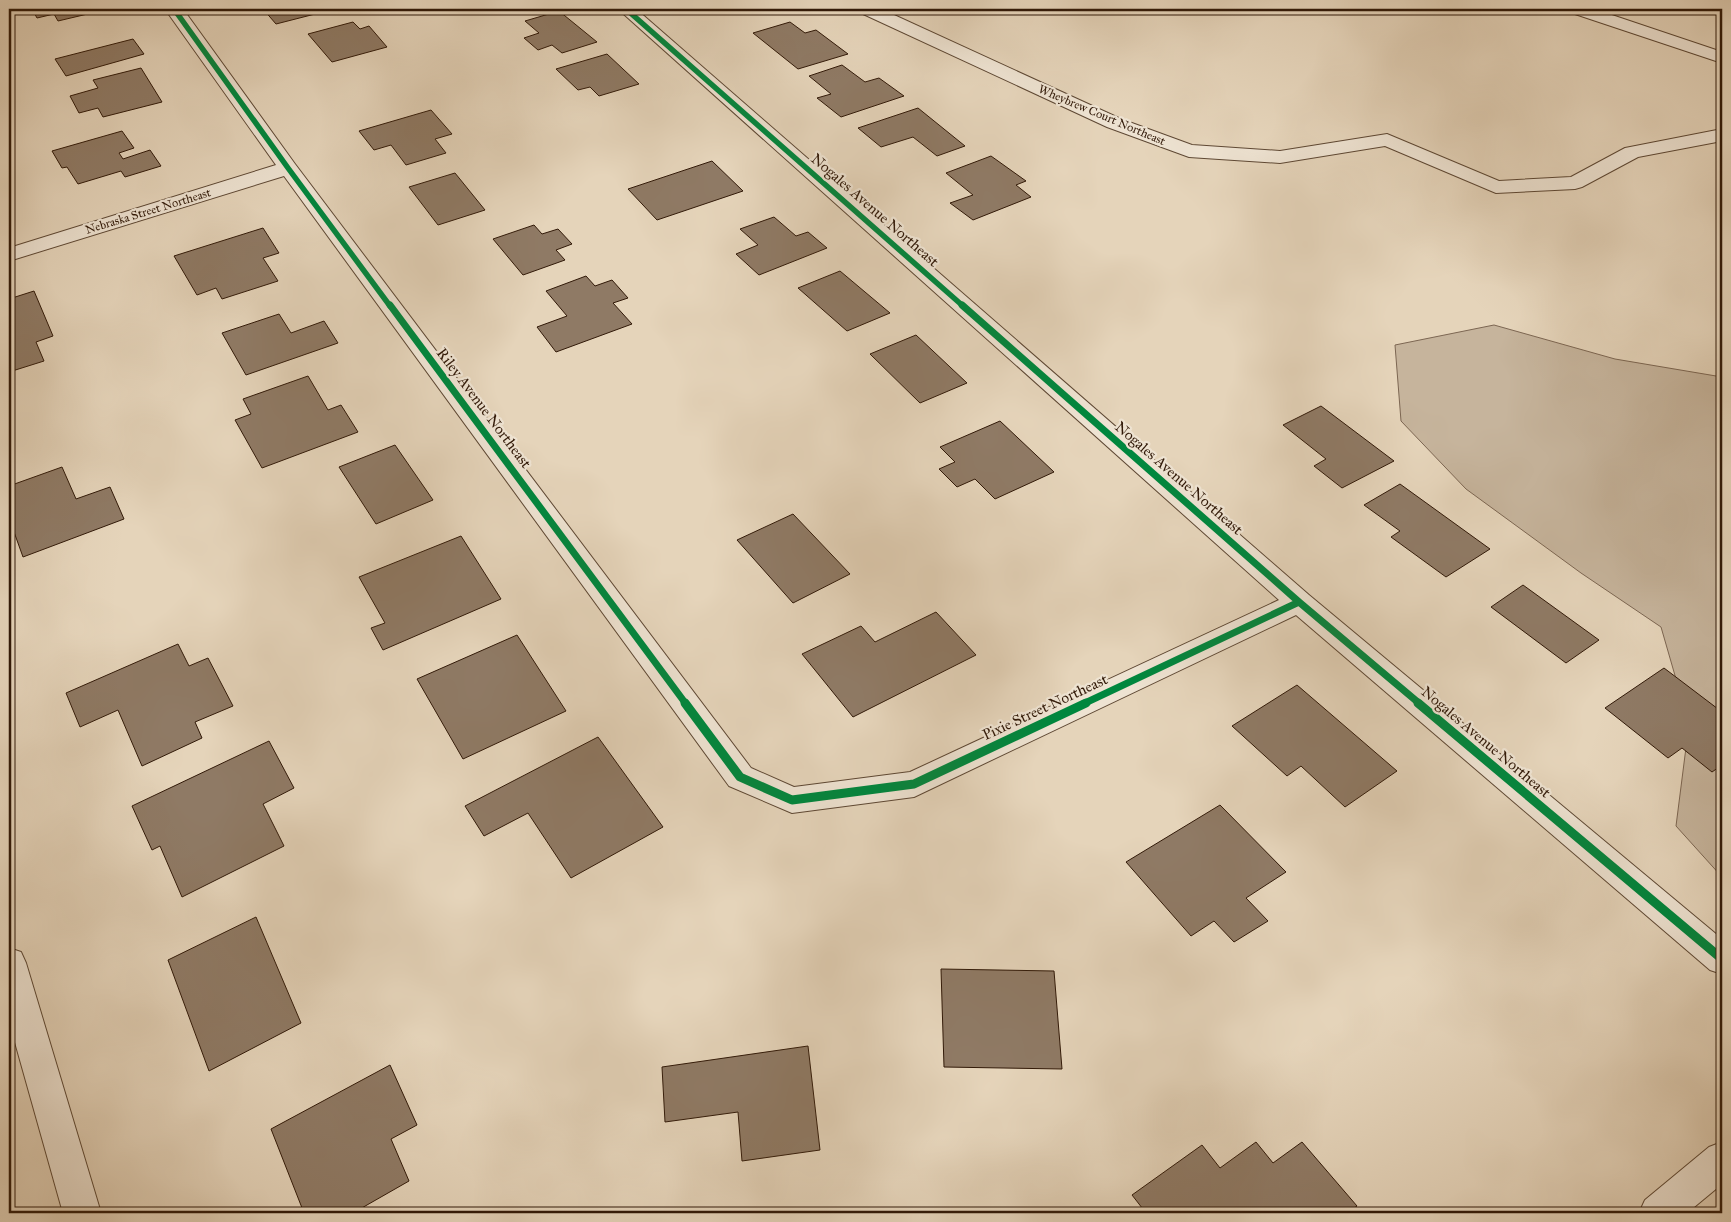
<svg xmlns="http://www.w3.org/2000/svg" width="1731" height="1222" font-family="'IM FELL Great Primer',serif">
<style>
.green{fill:#c6b49c;stroke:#7c6652}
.building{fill:#8f7a65;stroke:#311908}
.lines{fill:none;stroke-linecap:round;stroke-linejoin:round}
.minor-casing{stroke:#5e4834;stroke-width:2}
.minor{fill:#eee3d2;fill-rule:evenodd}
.cycleway-far2-casing{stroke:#eee3d2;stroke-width:8}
.cycleway-far1-casing{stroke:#eee3d2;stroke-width:10}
.cycleway-casing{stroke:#eee3d2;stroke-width:12}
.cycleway-far2{stroke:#00873e;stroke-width:5.5}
.cycleway-far1{stroke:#00873e;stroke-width:7}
.cycleway{stroke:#00873e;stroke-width:9}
.labels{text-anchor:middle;stroke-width:4.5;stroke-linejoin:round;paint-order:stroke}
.far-street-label{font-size:12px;fill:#311908;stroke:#eee3d2}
.street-label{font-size:15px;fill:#311908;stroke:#eee3d2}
</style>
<rect width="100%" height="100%" fill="#e5d4ba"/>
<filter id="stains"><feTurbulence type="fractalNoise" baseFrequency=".004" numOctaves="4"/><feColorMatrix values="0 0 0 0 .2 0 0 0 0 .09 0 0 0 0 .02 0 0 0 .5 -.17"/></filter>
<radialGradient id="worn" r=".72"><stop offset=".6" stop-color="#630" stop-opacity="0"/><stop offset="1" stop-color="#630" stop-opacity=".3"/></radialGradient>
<path class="green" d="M1494 325 1615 359 1722 377V877L1676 826 1689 724 1661 627 1581 573 1466 489 1401 421 1395 345Z"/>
<path class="building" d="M32 9H94L96 12 58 21 54 14 37 18Z
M263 9H316L319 13 276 24Z
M559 11 597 42 562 53 552 45 538 50 524 38 539 33 525 21Z
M353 22 360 29 369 26 387 47 332 62 308 34Z
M790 22 805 33 816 30 848 54 798 69 753 33Z
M133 39 144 54 66 76 55 59Z
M607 54 639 84 599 96 590 87 578 90 556 69Z
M842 65 865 82 879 78 904 96 841 117 817 98 831 94 809 76Z
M141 68 162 102 103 117 98 108 79 113 70 96 98 88 93 80Z
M918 108 965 146 937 156 913 137 881 147 858 128Z
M431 110 452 134 435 139 446 153 406 165 391 145 374 150 359 131Z
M122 131 134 148 119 153 123 159 150 150 161 166 125 177 121 171 78 184 67 167 62 168 52 151Z
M991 156 1026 181 1016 185 1031 197 973 220 950 203 973 195 946 173Z
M712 161 743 191 657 220 628 189Z
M455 173 485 210 438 225 409 187Z
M774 217 796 236 808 232 827 248 759 275 736 254 758 245 740 229Z
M534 225 542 234 558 229 572 244 556 250 565 260 523 275 493 239Z
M263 228 279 253 263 258 278 281 222 299 216 288 197 295 174 256Z
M840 271 890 313 847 331 798 288Z
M586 276 595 286 612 280 628 298 613 303 632 324 556 352 537 327 567 316 546 291Z
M34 291 53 336 36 342 44 361 9 372V299Z
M279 314 291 333 324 321 338 343 246 375 222 333Z
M916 335 967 383 920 403 870 354Z
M308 376 328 410 341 405 358 432 262 468 235 420 251 414 243 399Z
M1321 406 1394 461 1342 488 1314 466 1326 459 1283 425Z
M1000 421 1054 472 995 499 975 479 957 487 939 469 955 462 940 447Z
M395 445 433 500 376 524 339 467Z
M62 467 76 499 110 487 124 519 23 557 9 518V486Z
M1400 484 1490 549 1446 577 1391 537 1400 531 1364 505Z
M793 514 850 574 793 603 737 540Z
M461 536 501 599 383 650 371 628 385 623 359 577Z
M1523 585 1599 640 1566 663 1491 607Z
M936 612 976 655 853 717 802 654 861 626 875 642Z
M517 635 566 711 463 759 417 679Z
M178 644 189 666 208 658 233 706 195 722 202 738 142 766 118 710 80 727 66 693Z
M1664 668 1722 712V765L1712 772 1682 748 1668 758 1605 708Z
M1297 685 1397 771 1345 807 1301 766 1287 776 1232 726Z
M598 737 663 827 571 878 528 813 484 836 465 806Z
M269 741 294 788 263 804 284 846 182 897 160 846 152 850 132 806Z
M1220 805 1286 872 1246 898 1268 921 1234 942 1214 921 1191 936 1126 862Z
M256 917 301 1023 209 1071 168 960Z
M941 969 1054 971 1062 1069 944 1067Z
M808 1046 820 1150 742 1161 738 1112 665 1122 662 1067Z
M390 1065 417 1125 391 1139 409 1181 353 1213H304L271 1129Z
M1256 1142 1273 1163 1302 1142 1357 1206 1347 1213H1146L1132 1195 1202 1145 1220 1168Z"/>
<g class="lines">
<g class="minor-casing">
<path id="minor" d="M165 9H183L295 164 751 768 794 787 910 772 1279 600 618 9H636L1309 595 1722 939V974L1710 970 1296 615 914 797 792 813 729 786 284 176 9 261V248L276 165Z
M858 9H881L1121 119 1192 145 1280 151 1387 134 1499 181 1571 177 1625 148 1722 129V141L1638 157 1582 187 1575 189 1496 193 1385 146 1280 163 1189 157 1107 127 861 13Z
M1570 9H1594L1722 52V63L1572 13Z
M9 948 21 952 26 963 101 1213H63L9 1021Z
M1722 1142V1184L1687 1213H1639L1645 1200 1709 1147Z"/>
</g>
<use href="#minor" class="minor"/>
<g class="cycleway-far2-casing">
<path id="cycleway-far2" d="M174 9 288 168 390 306
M626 9 963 306"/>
</g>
<g class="cycleway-far1-casing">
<path id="cycleway-far1" d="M390 305 686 704
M962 305 1299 602 1420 704
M1083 704 1299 602"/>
</g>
<g class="cycleway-casing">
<path id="cycleway" d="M685 703 740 777 792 800 914 784 1086 703
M1418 703 1722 959"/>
</g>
<use href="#cycleway-far2" class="cycleway-far2"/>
<use href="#cycleway-far1" class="cycleway-far1"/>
<use href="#cycleway" class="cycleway"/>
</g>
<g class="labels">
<g class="far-street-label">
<text transform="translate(1102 115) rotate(23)" y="4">Wheybrew Court Northeast</text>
<text transform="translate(148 211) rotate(-17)" y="4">Nebraska Street Northeast</text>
</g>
<g class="street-label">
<text transform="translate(875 210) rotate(41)" y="5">Nogales Avenue Northeast</text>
<text transform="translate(484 408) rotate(53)" y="5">Riley Avenue Northeast</text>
<text transform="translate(1179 478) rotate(41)" y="5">Nogales Avenue Northeast</text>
<text transform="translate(1045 707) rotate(-25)" y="5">Pixie Street Northeast</text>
<text transform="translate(1486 742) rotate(40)" y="5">Nogales Avenue Northeast</text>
</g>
</g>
<rect width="1731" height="1222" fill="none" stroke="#e5d4ba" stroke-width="30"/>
<rect x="10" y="10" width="1711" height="1202" fill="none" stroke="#311908" stroke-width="2.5"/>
<rect x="15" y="15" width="1701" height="1192" fill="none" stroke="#311908"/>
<rect width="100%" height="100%" filter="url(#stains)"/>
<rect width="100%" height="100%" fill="url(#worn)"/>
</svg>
